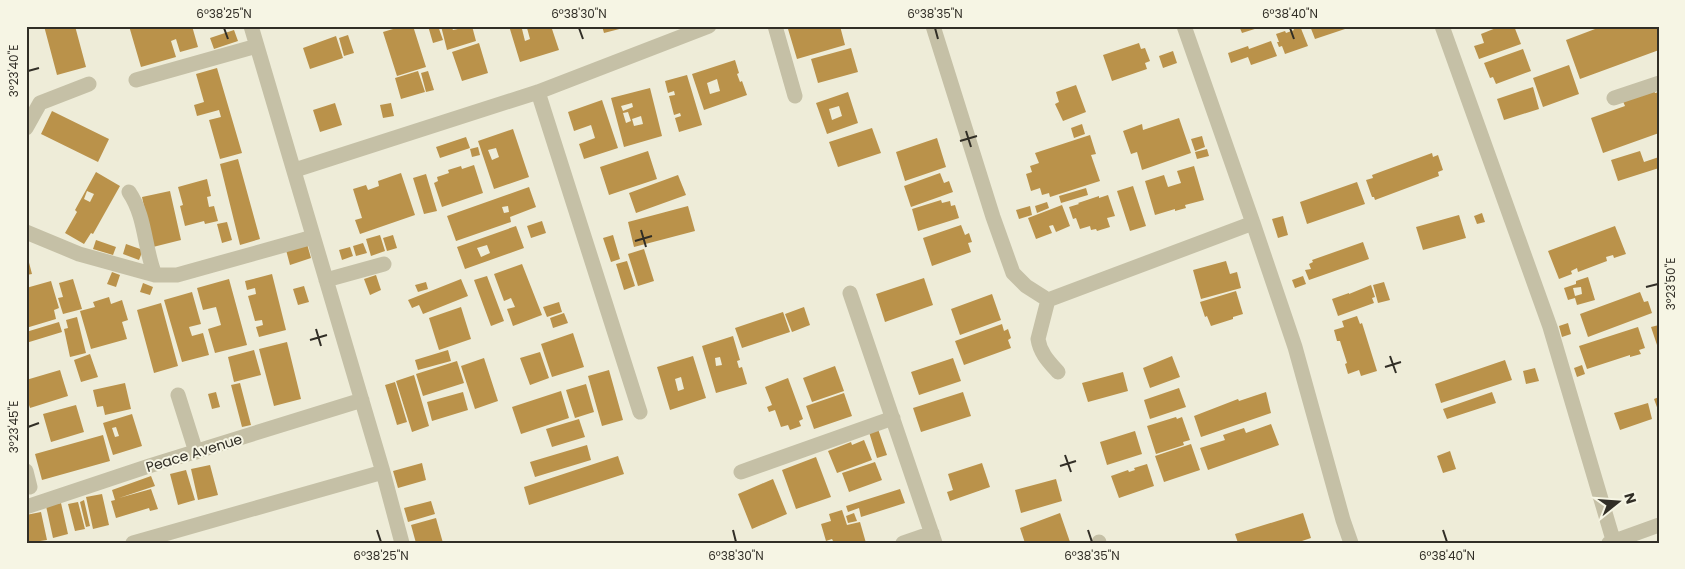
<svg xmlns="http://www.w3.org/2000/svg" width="1685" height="569" font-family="Poppins,sans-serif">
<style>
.building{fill:#ba924a;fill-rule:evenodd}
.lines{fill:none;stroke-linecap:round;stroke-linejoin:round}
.minor{stroke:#c5c0a6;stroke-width:15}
.ticks{fill:none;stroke:#312e26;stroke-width:2}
.labels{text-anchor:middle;stroke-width:4;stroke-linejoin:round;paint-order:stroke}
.street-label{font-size:14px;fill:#312e26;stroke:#f6f5e4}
.neatline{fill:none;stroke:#312e26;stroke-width:2}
.ticks-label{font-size:12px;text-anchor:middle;fill:#312e26}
</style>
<rect width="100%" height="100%" fill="#eeecd8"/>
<path class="building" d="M44 26H75L86 67 57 75Z
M129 26H192L198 47 180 52 176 39 171 41 176 57 141 67Z
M403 26H413L426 67 397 76 383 32Z
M428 26H438L443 40 433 43Z
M441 26H457L452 28 453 30 472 26 476 41 447 50Z
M509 26H551L559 50 520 62ZM527 28 530 39 525 41 522 29Z
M602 26H627V27L604 33Z
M798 26H840L845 45 797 59 788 29Z
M1239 26H1261V27L1242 33Z
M1300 26 1308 46 1285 54 1282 46 1279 47 1277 42H1279L1276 34 1285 31 1286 33 1294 30 1293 28Z
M1310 26H1351V27L1315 39Z
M1501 26H1514L1521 44 1479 59 1474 46 1484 43 1481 34Z
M1603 26H1659V50L1580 79 1566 40Z
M234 30 238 41 214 49 210 38Z
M348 35 354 53 344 56 339 38Z
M336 36 343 58 310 69 303 48Z
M1271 41 1277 56 1251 65 1248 57 1231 63 1228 53 1248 46 1249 49Z
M479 43 488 73 462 81 452 52Z
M1139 43 1141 49 1145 48 1150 61 1145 63 1147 69 1112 81 1103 55Z
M851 48 858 72 818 83 811 59Z
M1523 49 1531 71 1496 84 1493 77 1490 78 1484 63Z
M1173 51 1177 63 1163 68 1159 56Z
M735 60 739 73 737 74 740 82 742 81 747 95 704 110 692 74ZM717 79 720 91 710 94 707 83Z
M1569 65 1579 94 1543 107 1533 78Z
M217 68 242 153 220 159 209 120 221 117 219 110 197 116 194 105 204 102 196 74Z
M418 71 425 92 401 99 395 78Z
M428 71 434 90 426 92 421 73Z
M687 75 702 125 679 132 675 118 681 116 680 113 674 115 669 96 675 95 674 91 668 93 665 81Z
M1076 85 1086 112 1063 121 1055 104 1059 102 1056 92Z
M1533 87 1539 109 1504 120 1497 99Z
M650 88 662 136 624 147 611 98ZM632 103 633 107 623 111 621 106ZM628 112 631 121 626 123 623 113ZM641 116 643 124 634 126 632 119Z
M1653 88 1655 93 1659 92V133L1603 153 1591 118 1625 106 1622 99Z
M848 92 858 123 827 134 816 103ZM839 106 842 116 832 120 829 109Z
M602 100 618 148 584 159 579 144 595 138 591 125 574 131 568 112Z
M335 103 342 125 320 132 313 110Z
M391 103 394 116 383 118 380 105Z
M52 111 109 139 98 162 41 134Z
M1179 118 1191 153 1142 170 1137 152 1131 154 1123 131 1142 124 1143 130Z
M1082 124 1085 134 1074 138 1071 128Z
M872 128 881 153 838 167 829 142Z
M513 129 529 177 494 189 478 141ZM496 148 499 157 492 160 488 150Z
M1090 135 1096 154 1091 155 1100 181 1050 197 1049 193 1042 195 1040 188 1031 191 1026 174 1032 172 1030 166 1039 163 1035 153Z
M1202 136 1205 147 1195 151 1191 139Z
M466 137 470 148 440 158 436 147Z
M937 138 946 167 905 181 896 152Z
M478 147 480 155 472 157 470 149Z
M1207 149 1209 156 1197 159 1195 152Z
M648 151 657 179 609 195 600 167Z
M1640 151 1644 162 1659 157V168L1618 181 1611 160Z
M1432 153 1433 157 1438 155 1443 170 1438 172 1439 176 1375 200 1374 197H1372L1366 180 1373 178 1372 175Z
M238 159 260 239 240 245 220 164Z
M474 165 483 193 442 207 434 183 438 181 437 177 449 173 448 170 461 166 462 169Z
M1194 166 1204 200 1185 205 1186 208 1175 211V209L1155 215 1145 181 1164 175 1168 187 1181 183 1177 171Z
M96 172 120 186 93 234 91 233 84 244 65 233 77 212 75 210ZM87 191 94 194 90 202 84 199Z
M401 173 415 215 360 234 355 220 362 218 353 189 366 185 368 190 379 186 378 181Z
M940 173 944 183 949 181 953 192 911 207 904 186Z
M426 174 437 211 424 214 413 178Z
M678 175 686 195 636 213 629 193Z
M207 179 211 196 207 197 209 207 214 206 218 221 205 224 204 221 185 226 180 206 183 205 178 187Z
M1357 182 1365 204 1307 224 1300 202Z
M1133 186 1146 226 1130 231 1117 191Z
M529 187 536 207 510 217 511 222 456 241 447 216ZM508 206 509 212 504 213 502 207Z
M1086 188 1088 195 1061 203 1059 196Z
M170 191 181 240 153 247 142 197Z
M1108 195 1115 216 1107 218 1110 227 1097 231 1096 229 1091 230 1090 226 1080 229 1076 218 1073 219 1069 207 1079 204 1078 203 1099 196V198Z
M941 200 942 203 950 201 951 206 955 205 959 218 918 231 912 209Z
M1047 202 1049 208 1037 213 1035 206Z
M1062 205 1070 226 1056 232 1053 225 1049 226 1052 233 1036 239 1028 218Z
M688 206 695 231 634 247 628 222Z
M1030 206 1032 215 1019 219 1016 210Z
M1482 213 1485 222 1477 224 1474 216Z
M1459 215 1466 238 1423 250 1416 227Z
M1283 216 1288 235 1278 238 1272 219Z
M542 221 546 233 531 238 527 226Z
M227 222 232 240 222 243 217 224Z
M961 225 965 235 969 233 972 242 968 243 971 252 932 266 923 238Z
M516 226 524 248 465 269 457 247ZM487 245 490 253 481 257 477 248Z
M1615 226 1626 254 1614 258 1613 255 1606 257 1607 261 1578 272 1577 268 1571 271 1572 274 1559 279 1548 251Z
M380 235 385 251 371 256 366 239Z
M393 235 397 248 387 251 383 238Z
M613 235 620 259 611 262 603 238Z
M96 240 116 247 113 255 93 249Z
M1363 242 1369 259 1309 280 1305 270 1311 269 1309 264 1313 262 1312 260Z
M363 243 367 253 356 256 353 246Z
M126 244 143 250 139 260 123 254Z
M307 244 311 258 290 265 286 250Z
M350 247 353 256 342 260 339 250Z
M644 249 654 281 638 286 628 254Z
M26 251 32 274 26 275Z
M627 261 635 286 624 290 616 264Z
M1226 261 1230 274 1237 272 1241 288 1201 299 1193 270Z
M522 264 542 315 513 326 507 309 515 307 511 298 504 301 494 274Z
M112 272 120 275 116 287 107 284Z
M272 274 286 330 259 337 256 327 263 325 262 320 255 321 248 296 256 294 255 288 247 290 245 281Z
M376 275 381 290 370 295 364 279Z
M487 276 504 321 491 326 474 280Z
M1303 276 1306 284 1295 288 1292 280Z
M1588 277 1595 300 1577 305 1575 298 1568 300 1564 288 1576 284V281ZM1581 287 1582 294 1575 296 1573 288Z
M924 278 933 305 885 322 876 294Z
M73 279 82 309 63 314 58 298 63 297 59 283Z
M229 279 247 345 215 353 208 329 221 325 216 307 203 310 197 288Z
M461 279 468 296 423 314 419 305 412 308 408 300Z
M51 281 59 308 54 310 56 319 26 328V288Z
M426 282 428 289 418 292 415 285Z
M1384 282 1390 300 1378 303 1373 285Z
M143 283 153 287 150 295 140 292Z
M1371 285 1375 297 1372 298 1374 303 1338 316 1332 299 1349 293V294Z
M304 286 309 302 298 305 293 289Z
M1236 291 1243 314 1233 317V319L1211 326 1207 316 1205 317 1200 302Z
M192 292 201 324 189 327 192 336 203 333 209 355 182 362 164 300Z
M1640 292 1644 302 1648 301 1652 313 1588 337 1580 314Z
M992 294 1001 320 960 335 951 309Z
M109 297 111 304 122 300 128 320 122 322 127 339 91 349 80 311 95 307 93 302Z
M559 302 562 312 547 317 543 307Z
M161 303 178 366 154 373 137 310Z
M461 307 471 339 439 350 429 318Z
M804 307 810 325 792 332 785 314Z
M783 312 790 332 742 348 735 328Z
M564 313 568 323 553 328 550 318Z
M1357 316 1360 324 1362 323 1377 371 1361 376 1359 370 1348 374 1345 364 1347 363 1340 341H1337L1334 330 1344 327 1342 321Z
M77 317 86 353 70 357 64 329 68 328 66 320Z
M59 322 62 332 26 343V332Z
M1568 323 1571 334 1562 337 1559 326Z
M1002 324 1004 331 1008 329 1011 338 1008 340 1011 348 964 365 955 341Z
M1659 325V345H1657L1651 327Z
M1638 327 1645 348 1639 350 1641 354 1630 357V355L1587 369 1579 346Z
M573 333 584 367 552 377 541 344Z
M733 336 740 360 737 361 739 368 742 367 747 384 716 393 702 346ZM720 357 722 365 716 366 715 358Z
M287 342 301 399 274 406 259 349Z
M254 350 261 375 234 382 228 357Z
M448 350 451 361 418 370 415 360Z
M540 352 549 378 530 385 520 358Z
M90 354 98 377 81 382 74 360Z
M693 356 706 398 670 410 657 367ZM681 377 684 389 678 391 675 379Z
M1172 356 1180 377 1150 388 1143 368Z
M484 358 498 401 475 409 461 366Z
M953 358 961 381 919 395 911 372Z
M1505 360 1512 380 1441 403 1435 384Z
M457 361 464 383 423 396 416 374Z
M1582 365 1585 374 1577 377 1574 368Z
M835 366 844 391 812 402 803 378Z
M1535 368 1539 381 1526 384 1523 371Z
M60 370 68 396 30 408 26 396V380Z
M609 370 623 420 602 426 588 376Z
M1123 372 1128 391 1088 402 1082 383Z
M414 375 429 426 412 432 396 381Z
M788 378 803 419 799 421 801 426 790 430 788 425 781 427 775 410 769 412 767 407 772 405 765 387Z
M395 382 407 422 397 425 385 385Z
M125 383 131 409 105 415 103 406 97 407 93 390Z
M240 383 251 425 242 427 231 385Z
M586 384 594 412 575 418 566 390Z
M1179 388 1186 407 1150 419 1144 400Z
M561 391 569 418 521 434 512 407Z
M216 392 220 407 212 409 208 394Z
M463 392 468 410 432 421 427 402Z
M963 392 971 416 921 432 913 408Z
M1266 392 1271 413 1201 437 1194 416 1238 399 1239 401Z
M1492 392 1496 403 1447 419 1443 409Z
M844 393 852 416 814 429 806 406Z
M1659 397V410H1658L1654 399Z
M1648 403 1652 419 1620 430 1614 413Z
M76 405 84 432 51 442 43 414Z
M132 414 142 446 113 455 103 423ZM116 427 119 436 115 437 112 428Z
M1176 417 1177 419 1182 417 1190 440 1183 442 1184 445 1156 454 1147 426Z
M579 419 585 437 552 447 546 429Z
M1271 424 1279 445 1208 470 1200 448 1225 440 1223 435 1244 428 1246 433Z
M878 429 887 455 877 458 869 432Z
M1135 431 1142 454 1107 465 1100 442Z
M103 435 110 461 42 480 35 454Z
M864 440 872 460 837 473 828 451 851 442 852 445Z
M1191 444 1200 470 1164 482 1155 456Z
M587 445 591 460 535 477 530 462Z
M1450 451 1456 469 1443 473 1437 456Z
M618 456 624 474 529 505 524 487Z
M816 457 831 497 796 509 782 470Z
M875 462 882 480 849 492 842 473Z
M422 463 426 480 398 488 393 471Z
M982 463 990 487 950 501 947 492 953 490 948 474Z
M1147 464 1154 486 1119 498 1111 476 1128 470 1129 472 1135 470 1134 468Z
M210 465 218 495 198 500 191 469Z
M186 470 195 500 178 505 170 474Z
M151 476 155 486 119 498 151 489 158 509 150 511 149 508 116 518 111 501 115 500 112 490Z
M773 479 787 514 752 529 738 494Z
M1056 479 1062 501 1021 513 1015 490Z
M900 489 905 503 861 517 859 508 848 512 846 506Z
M102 494 109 525 93 529 86 497Z
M84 500 90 526 86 527 80 502Z
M431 501 435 514 408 522 404 508Z
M78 502 85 529 75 531 68 504Z
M61 503 68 534 53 538 46 506Z
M842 510 847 525 860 522 866 543H834L832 539 826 541 821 524 831 521 829 514Z
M41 512 47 540 26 543V515Z
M854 513 857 521 848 523 846 516Z
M1060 513 1070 542 1025 543 1020 528Z
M1303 513 1311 538 1296 543H1238L1235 534Z
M436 518 443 543H416L411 525Z"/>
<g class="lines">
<path class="minor" d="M251 26 383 472 402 543
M775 26 795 96
M933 26 993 217 1013 273 1026 286 1048 300 1253 223 1184 26
M1442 26 1550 327 1614 543
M136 80 257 46
M538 92 640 412
M1614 98 1659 83
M26 128 40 103 89 84
M295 170 538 92 709 26
M129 192C146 217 144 248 155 275
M1253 223 1295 347 1343 520 1351 543
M26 232 79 254 155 275H177L313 237
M326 280 384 264
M850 293 935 543
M1048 300 1038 339C1040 353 1049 362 1058 372
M178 395 196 452
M26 471 30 487
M741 472 893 418
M26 507 149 466 362 400
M1099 542V543
M133 543 383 472
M903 543 932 533
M1609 543 1659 525"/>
</g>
<path class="ticks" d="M224 28 228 39M579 28 583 39M935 28 938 39M1290 28 1294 39M28 71 39 68M966 131 971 147M960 141 977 136M641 230 646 247M635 241 652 236M1646 287 1658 284M316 329 321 346M310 340 327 335M1390 356 1396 373M1385 367 1401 362M28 427 39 423M1065 455 1071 472M1060 466 1076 461M377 530 381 542M733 530 736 542M1088 530 1092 542M1443 530 1447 542"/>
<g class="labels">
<g class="street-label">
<text transform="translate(194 453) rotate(-17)" y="5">Peace Avenue</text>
</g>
</g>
<rect width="1685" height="569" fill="none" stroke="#f6f5e4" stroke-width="55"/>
<g transform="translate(1618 502) rotate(73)" stroke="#f6f5e4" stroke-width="4" paint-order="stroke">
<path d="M0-4L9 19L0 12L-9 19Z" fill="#312e26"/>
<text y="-8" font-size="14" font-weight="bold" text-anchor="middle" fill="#312e26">N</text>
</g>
<rect x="28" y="28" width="1630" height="514" class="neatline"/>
<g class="ticks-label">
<text x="224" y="18">6°38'25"N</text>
<text x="579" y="18">6°38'30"N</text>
<text x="935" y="18">6°38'35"N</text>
<text x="1290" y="18">6°38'40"N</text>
<text transform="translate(14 71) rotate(-90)" y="4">3°23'40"E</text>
<text transform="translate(1671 284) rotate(-90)" y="4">3°23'50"E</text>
<text transform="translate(14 427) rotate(-90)" y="4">3°23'45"E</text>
<text x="381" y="560">6°38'25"N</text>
<text x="736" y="560">6°38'30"N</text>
<text x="1092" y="560">6°38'35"N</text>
<text x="1447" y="560">6°38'40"N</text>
</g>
</svg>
